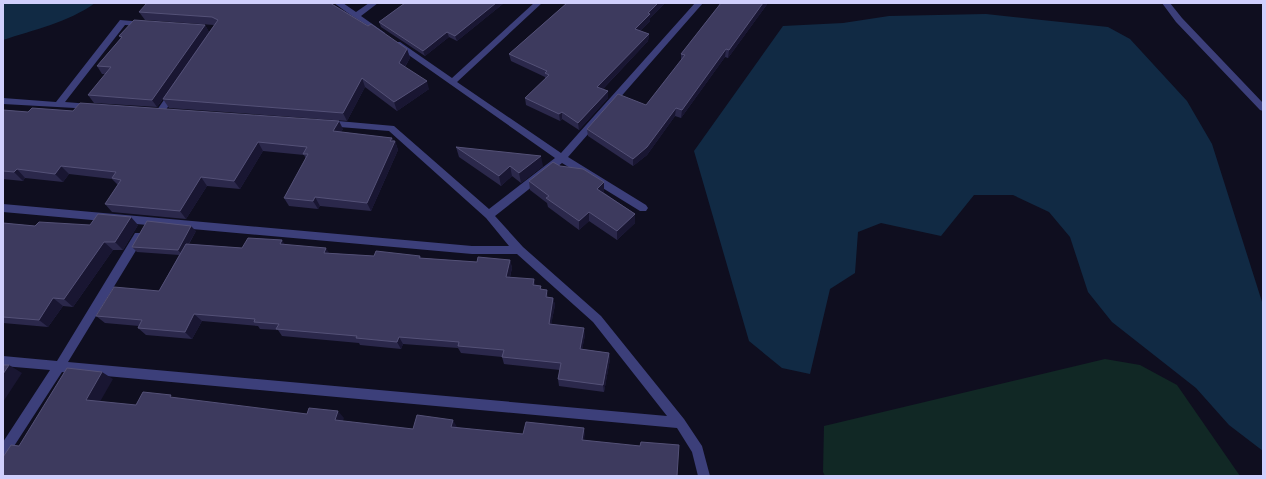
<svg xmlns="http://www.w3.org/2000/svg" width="1266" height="479" font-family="Commissioner,sans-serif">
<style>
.green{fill:#112825}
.water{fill:#112a44}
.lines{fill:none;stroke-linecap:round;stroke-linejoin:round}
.minor{fill:#3c3f7a;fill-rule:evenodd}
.wall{fill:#2b284b}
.shaded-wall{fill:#191632}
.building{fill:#3d3a5e;stroke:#545177}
</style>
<rect width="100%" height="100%" fill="#0f0e1f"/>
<path class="green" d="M1105 359 1140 365 1177 385 1240 476H825L823 472 824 426Z"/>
<path class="water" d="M3 3H95C69 22 33 30 3 40Z
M986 14 1108 27 1130 39 1187 101 1212 144 1263 305V451L1229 425 1196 388 1112 322 1088 292 1070 237 1049 212 1013 195H974L941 236 881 223 858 232 855 273 830 289 810 374 782 368 749 341 694 151 783 26 843 23 889 16Z"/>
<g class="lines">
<path class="minor" d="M334 3H343L356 12 369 3H378L361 16 385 33 381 36 378 35Z
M534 3H542L457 82 561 153 695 3H703L568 157 646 205 648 208 646 211H640L562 163 495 216 523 247 601 316 684 419 702 446 710 476H698L692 452 677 428 62 372 7 457 3 459V442L50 370 3 366V356L57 361 135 233H143L144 236 143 239 68 362 667 416 593 322 517 254H472L3 212V204L472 246H509L486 218 389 131 327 126 323 123 327 120 394 126 489 209 555 158 393 44 394 42H400L452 78Z
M1162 3H1170L1182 18 1263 103V111L1260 110 1176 22Z
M120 20 144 22 148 24 144 26 125 25 65 102 90 104 94 107 93 109 3 104V98L56 102Z
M173 90 176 91 177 93 176 95 163 114H157L156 112 157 110 170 91Z"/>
</g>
<path class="wall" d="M405 3H504L457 41 449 37 425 56 381 27 379 22Z
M567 3H665L650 18V21L640 31 649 34 648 41 603 89 608 91V98L579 130 562 119 560 121 526 105 525 98 545 79V77L511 61 509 54Z
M721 3H768L728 58 725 57 681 118 675 116 647 155 633 166 588 136 587 129 646 105 681 61V54Z
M334 5 407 49 410 58 405 67 429 89 397 111 365 87 347 121 169 108 163 99 157 107 94 103 88 95 106 74H102L97 66 121 38 119 36 205 25 209 32 214 25 145 20 139 12Z
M3 110 28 112 73 111 343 129 341 132 392 138 394 141H395L398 150 371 211 320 206 318 209 289 206 284 198 306 159 304 155 263 151 240 189 207 186 186 219 112 212 105 204 118 185 112 179 69 174 63 182 25 178 23 181 3 179Z
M456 147 543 166 521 183 512 176 501 186 459 157Z
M560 166 604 191 603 192 635 214V223L617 240 589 221 579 230 548 207 547 203 530 190 529 181Z
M3 223 35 226 90 225H138L123 250H113L73 307 63 306 48 327 3 323Z
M196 231 189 244 242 248 282 240 284 245 329 253 374 256H420L421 258 477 262 510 260 512 268 510 277 535 285 542 289 548 297 553 298 555 305 551 324 585 335 582 349 609 353 610 359 604 392 559 386 558 379 560 370 504 364 502 357 461 353 458 348 403 344 401 349 360 345 359 343 282 336 278 330 260 329 258 326 202 321 192 339 146 335 138 328 139 326 105 323 96 316 159 291 179 255 137 252 132 247Z"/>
<path class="shaded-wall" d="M496 3H504L457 41 455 36Z
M658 3H665L650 18V21L635 36V29L648 13Z
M763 3H768L728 58 729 50Z
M205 25 209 32 157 107 152 100Z
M447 32 449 37 425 56 423 51Z
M649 34 648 41 598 94 597 87Z
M407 49 410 58 402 71 399 63Z
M726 49 725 57 681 118 682 110Z
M362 78 365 87 347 121 343 113Z
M427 81 429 89 397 111 394 102Z
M608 91V98L579 130 578 123Z
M676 108 675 116 647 155 633 166V159Z
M562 112V119L560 121 559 114Z
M339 121 343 129 337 139 333 131Z
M392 138 394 143 395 141 398 150 371 211 367 203Z
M258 142 263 151 240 189 234 181Z
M541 156 543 166 521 183 519 173Z
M61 166 69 174 63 182 55 174Z
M510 166 512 176 501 186 499 176Z
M17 169 25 178 23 181 14 172Z
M201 177 207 186 186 219 180 211Z
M604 182V191L598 198 597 189Z
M315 197 320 206 318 209 313 201Z
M589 212V221L579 230V221Z
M635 214V223L617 240V231Z
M131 217 138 225 123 250 115 242Z
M191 226 196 231 182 255 178 250Z
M282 240 287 248 280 244Z
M104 242 113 250 73 307 64 299Z
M326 248 331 256 324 253Z
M510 260 512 268 508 284 506 277Z
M534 279 536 287 533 285Z
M547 290 548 297H546Z
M53 298 63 306 48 327 39 320Z
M553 298 555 305 550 331 549 324Z
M194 314 202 321 192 339 185 332Z
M584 328 585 335 581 356 580 349Z
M399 337 403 344 401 349 397 342Z
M609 353 610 359 604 392 603 385Z
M9 365 22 373 3 402V374Z
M102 372 113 379 97 407 86 400Z
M338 411 344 418 341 427 335 420Z
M453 420 457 427 455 434 451 427Z
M584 428 585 435 583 446 582 440Z"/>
<path class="building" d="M147 3H330L368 26 371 24 407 49 399 63 427 81 394 102 362 78 343 113 163 99 218 20 212 17 139 12Z
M405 3H496L455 36 447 32 423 51 379 22Z
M567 3H658L648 13 650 14 635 29 649 34 597 87 608 91 578 123 562 112 559 114 525 98 549 75 545 73 547 71 509 54Z
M721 3H763L729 50 726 49 682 110 676 108 647 147 633 159 587 129 618 94 646 105 685 55 681 54Z
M134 20 205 25 152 100 88 95 111 67 97 66 122 37 119 36Z
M80 103 339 121 333 131 392 138 390 141H395L367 203 315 197 313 201 284 198 308 154H303L307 147 258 142 234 181 201 177 180 211 105 204 121 180 112 178 116 172 61 166 55 174 17 169 14 172 3 171V110L28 112 32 108 73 111Z
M456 147 541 156 519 173 510 166 499 176Z
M553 162 560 166 583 169 604 182 597 189 635 214 617 231 589 212 579 221 546 198 549 196 529 181Z
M98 214 131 217 115 242H104L64 299 53 298 39 320 3 317V223L35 226 39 222 90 225Z
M147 221 191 226 178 250 132 247Z
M248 238 282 240 280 244 326 248 324 253 374 256 376 251 420 256 419 258 477 262 478 257 510 260 506 277 534 279 533 285 541 286 540 289 547 290 546 297 553 298 549 324 584 328 580 349 609 353 603 385 558 379 561 363 502 357 504 350 458 346 459 342 399 337 397 342 356 338 357 336 276 329 279 324 254 322 255 319 194 314 185 332 138 328 142 320 96 316 114 287 159 291 186 244 242 248Z
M3 365H9L3 374Z
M67 368 102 372 86 400 136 405 143 392 171 395 170 397 307 414 309 408 338 411 335 420 413 429 417 415 453 420 451 427 523 434 526 422 584 428 582 440 640 446 641 442 679 445 677 476H3V457L11 445 19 446Z"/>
<rect width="1266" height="479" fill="none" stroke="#d0cffc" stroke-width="8"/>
</svg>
